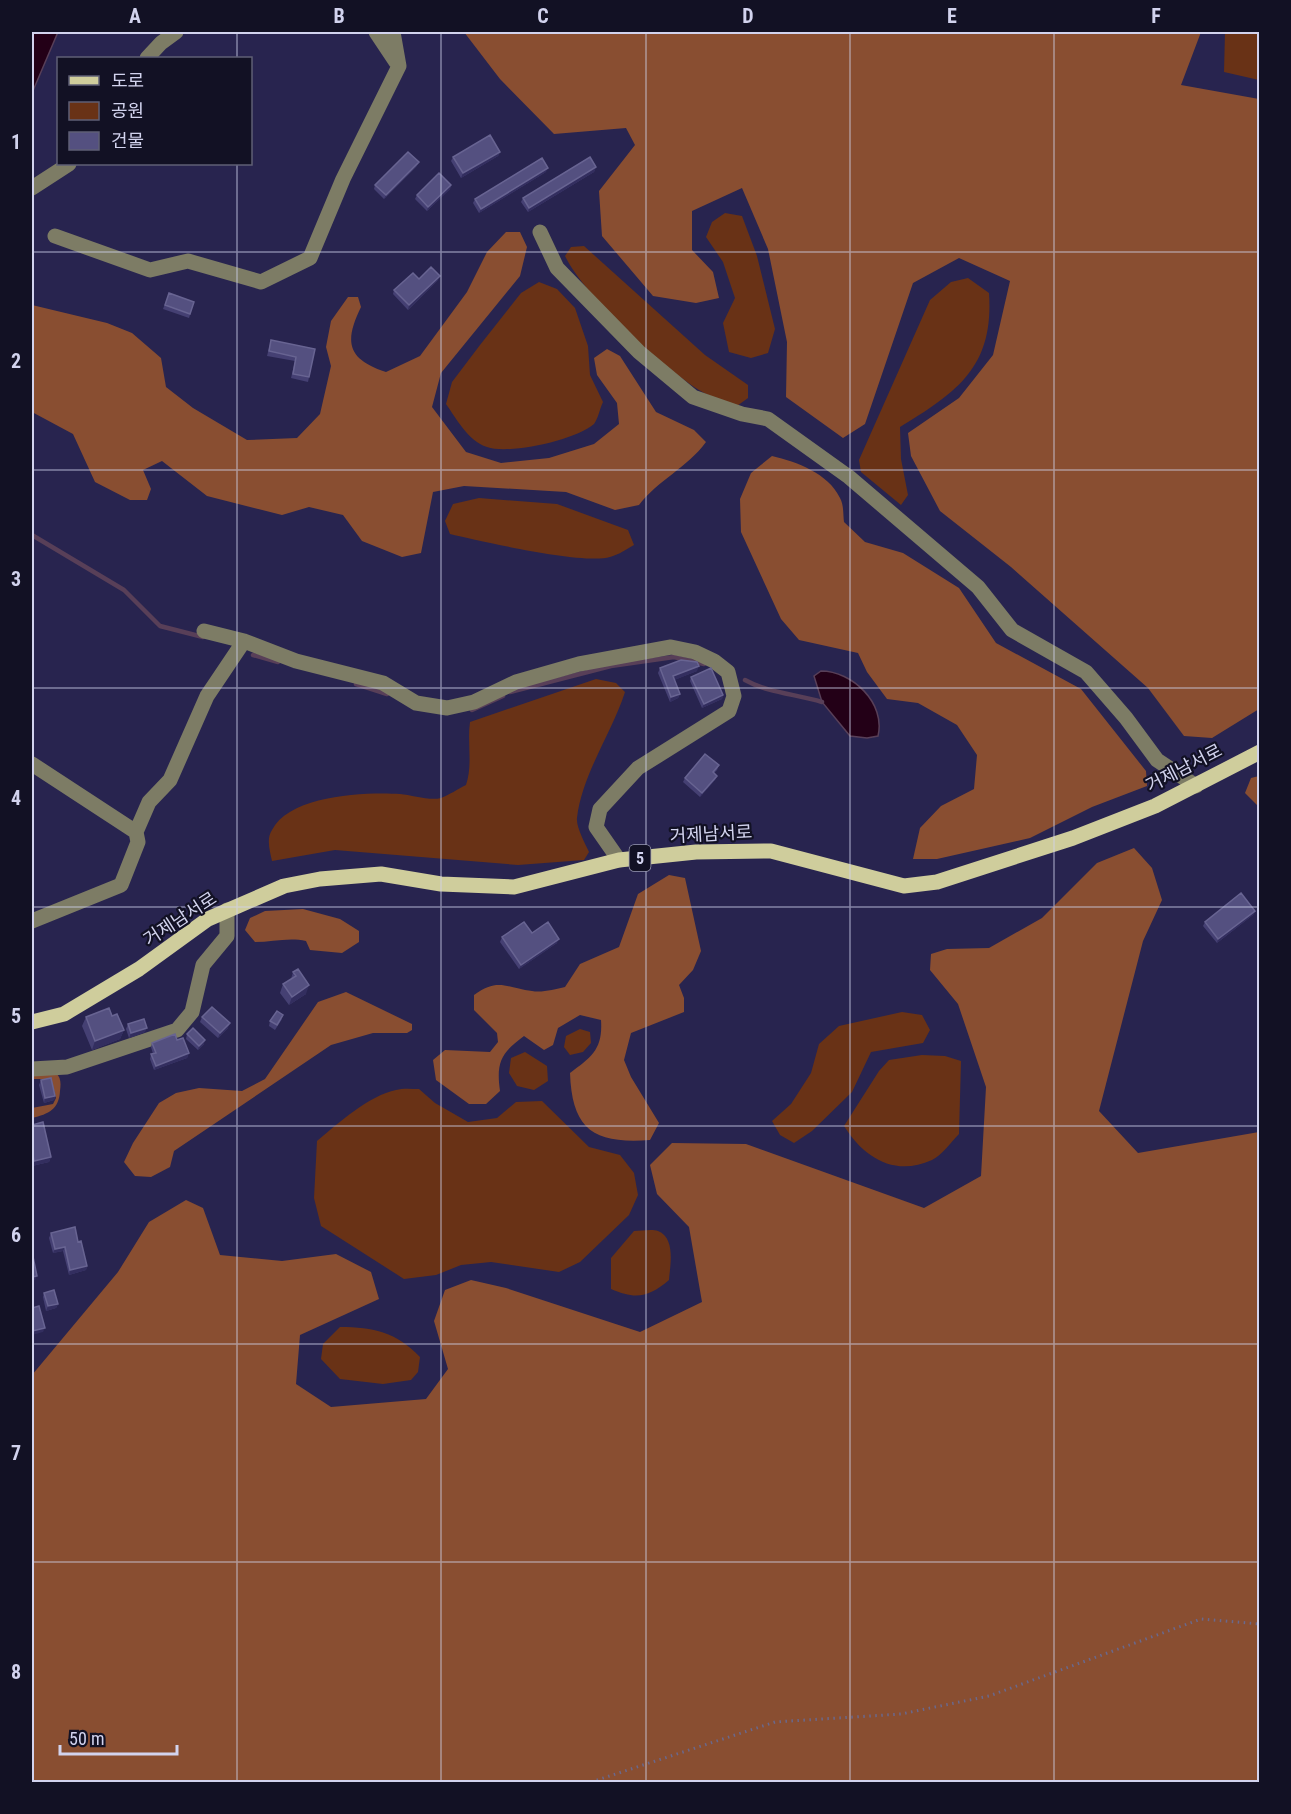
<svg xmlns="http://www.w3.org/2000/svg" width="1291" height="1814" font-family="'Roboto Condensed','Noto Sans KR',sans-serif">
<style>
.green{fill:#693216}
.forest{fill:#894e31}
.water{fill:#230017;stroke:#583f58;stroke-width:1.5}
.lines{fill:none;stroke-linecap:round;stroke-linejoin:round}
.stream{stroke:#583f58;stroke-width:4.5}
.path{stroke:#6a688c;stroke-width:3;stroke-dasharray:1.5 4.5;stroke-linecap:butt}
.minor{stroke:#7d7c65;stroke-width:15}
.major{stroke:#cfcd9c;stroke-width:15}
.wall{fill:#454073}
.shaded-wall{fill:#332e5f}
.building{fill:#545080;stroke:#686492;stroke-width:1.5}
.grid{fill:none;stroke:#d2d3ee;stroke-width:1.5;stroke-opacity:0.55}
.labels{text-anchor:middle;stroke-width:4.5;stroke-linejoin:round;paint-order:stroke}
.shield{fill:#121124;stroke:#9899b1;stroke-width:1.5}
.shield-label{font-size:16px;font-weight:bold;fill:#d2d3ee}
.street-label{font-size:18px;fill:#d2d3ee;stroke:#121124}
.neatline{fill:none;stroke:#d2d3ee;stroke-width:2}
.grid-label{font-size:20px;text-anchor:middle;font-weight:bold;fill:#d2d3ee}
</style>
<rect width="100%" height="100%" fill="#28244f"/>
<path class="green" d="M1225 32H1259V80L1224 72Z
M725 213 742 216 757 256 775 329 768 353 751 358 729 352 723 323 735 298 723 262 706 237 712 222Z
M584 246 705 355 748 385V398L737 406C725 401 710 397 699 390 659 364 586 298 565 256L571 247Z
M968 278 989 293C994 367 957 392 900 427L901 459 908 495 901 505 861 472 859 460 930 300 951 282Z
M539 282 557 289 575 308 588 346 590 375 603 402C600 408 598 419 594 424 576 440 509 455 487 447 468 441 456 418 446 404L452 382 480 345 521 293Z
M479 498 557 504 628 530 634 545C627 549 618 555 610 557 584 565 480 541 450 534L445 521 453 504Z
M596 679 616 683 625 692C612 733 582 774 577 818 576 827 585 843 589 852L584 860 518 865 335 850 272 861C270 851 266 839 272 830 290 795 364 792 400 794 412 795 430 801 441 798 449 795 458 789 466 785 473 764 467 743 470 722Z
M902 1012 922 1015 930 1030 923 1043 871 1052 852 1092 812 1131 794 1143 780 1135 772 1121 791 1104 811 1073 819 1044 839 1026Z
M580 1029 590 1032 591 1043 583 1052 570 1055 564 1047 566 1036Z
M525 1052 547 1066 548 1081 534 1090 517 1086 509 1073 511 1058Z
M922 1055 945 1056 961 1061 959 1134C951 1142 942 1155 932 1160 895 1177 864 1158 844 1126L879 1071 889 1060Z
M419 1089 435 1103 468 1122 497 1118 516 1102 542 1101 589 1147 620 1155 634 1173 638 1195 629 1215 580 1262 559 1272 491 1262 461 1265 436 1275 404 1279 321 1226 314 1198 317 1141C337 1124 370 1095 396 1090 403 1088 412 1089 419 1089Z
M634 1231C641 1231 652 1229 658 1231 676 1238 670 1266 669 1280 649 1297 636 1300 611 1289V1258Z
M340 1327C374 1327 396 1332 420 1357L418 1372 411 1380 383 1384 340 1379 321 1359 323 1344Z"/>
<path class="forest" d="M464 32H1201L1181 85 1259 99V709L1212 738 1184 736 1148 688 1011 567 940 511 911 456 908 433 959 398 993 355 1010 281 959 258 913 283 865 424 843 438 786 397 787 342 768 249 742 188 692 211V250L713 272 719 298 696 303 653 296 602 236 599 191 635 145 626 128 554 134 500 79Z
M506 232H520L527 247 520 276 441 373 432 407 466 452 501 463 549 458 594 444 619 424 617 403 597 375 594 358 607 349 620 356 656 412 694 430 706 442C687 468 658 480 639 505L615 510 566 492 464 486 433 492 421 553 402 557 362 541 343 515 309 507 282 515 207 496 162 461 143 470 151 489 147 500H130L95 482 73 434 32 412V305L107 323 132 333 161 358 166 387 193 408 247 440 297 438 320 414 331 366 326 347 331 321 348 297H358L361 307C344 342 347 359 386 372L420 356 467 292 487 252Z
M772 456C797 462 828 473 840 498 844 505 843 515 844 522L865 542 903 553 959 588 996 643 1081 689 1146 771 1147 786 1092 807 1030 838 937 859H913L920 828 941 806 974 789 977 755 957 725 918 703 887 699 867 672 858 653 799 640 781 619 741 532 740 499 751 473Z
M1259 776H1260L1259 807 1245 793 1251 778Z
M1134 848 1152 868 1162 900 1143 941 1099 1111 1138 1153 1259 1132V1782H32V1375L118 1272 149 1222 186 1200 203 1208 220 1255 282 1261 336 1254 371 1272 379 1299 300 1335 296 1384 331 1407 426 1399 448 1369 434 1321 445 1290 471 1280 506 1288 640 1332 702 1302 689 1227 657 1194 650 1165 672 1143 746 1144 924 1208 981 1176 986 1087 958 1004 930 970 931 954 947 949 989 948 1042 918 1097 863Z
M669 875 685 878 701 951 693 970 679 985 684 998V1012L631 1033 624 1060 631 1077 659 1123 650 1140C594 1144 572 1130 570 1073 592 1057 603 1049 601 1020L580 1015 558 1028 553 1045 544 1050 524 1036C501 1053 496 1062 500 1091L486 1104H469L436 1080 433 1060 445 1050 490 1052 498 1042 497 1033 474 1010V995C498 977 507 988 532 991 542 993 555 989 565 987L580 964 619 947 638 894Z
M303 909 340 919 359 931V942L342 953 310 950 306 941C289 937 272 942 255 942L245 930 250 918 265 911Z
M346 992 412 1024V1030L407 1033H373L331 1045 174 1151 170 1167 151 1177 135 1176 124 1162 133 1143 159 1103 176 1093 199 1088 242 1091 265 1079 318 1002Z
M32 1073H56C61 1078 61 1083 60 1091 59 1109 49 1114 32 1118V1108L53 1104 56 1098 51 1079H32Z"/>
<path class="water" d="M32 32H58L32 93Z
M821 671C852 671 886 703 878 736L867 738 850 736 822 702 814 676Z"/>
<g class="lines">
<path class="stream" d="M32 535 124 590 160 626 203 637
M253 655 278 662
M745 680C768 693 796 694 822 702
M356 684 387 694
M510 692 611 666 674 657 704 664
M472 710 503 696"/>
<path class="path" d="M591 1782 775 1722 901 1714 989 1696 1201 1619 1260 1624"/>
<path class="minor" d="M376 32 396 62
M147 58 161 43 176 32
M32 188 69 164
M540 232 557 268 639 352 693 397 742 414 768 419 849 477 978 587 1012 630 1086 672 1126 718 1157 760 1196 786
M55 236 150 270 188 261 261 282 310 258 343 179 399 66 393 32
M204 631 244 641 296 661 383 683 416 703 447 708 474 702 516 682 579 664 671 647 695 652 714 661 728 672 734 696 729 711 638 768 600 809 596 827 619 860
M32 764 136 832
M32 921 121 885 138 842 136 832 149 802 170 780 207 696 244 641
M32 1069 67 1067 177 1030 192 1012 203 965 227 936V910"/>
<path class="major" d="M32 1022 64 1014 139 969 208 919 284 886 320 879 381 874 441 884 514 887 619 860 696 852 771 851 904 886 937 882 1073 838 1155 806 1260 752"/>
</g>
<path class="wall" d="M500 152 498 156 461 178 451 161 453 157Z
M417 166 384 199 374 189 375 185Z
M596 167 594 172 528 212 521 202 523 198Z
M546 172 479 213 473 203 475 199Z
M451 185 450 189 427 211 415 199 417 195Z
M438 280 408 310 393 294 394 290Z
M169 293 194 302 189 318 163 309Z
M271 340 315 349 308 382 291 378 295 361 267 356Z
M660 668 697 671 674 680 680 694 678 698 670 702 658 673Z
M691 677 723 695 722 699 702 708 690 681Z
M719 765 717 770 714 773 717 776 715 780 700 797 683 782 685 778Z
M1255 911 1253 915 1217 943 1203 926 1205 922Z
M532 933 557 943 519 969 500 942 502 937Z
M293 972 306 994 289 1005 280 993 283 984 291 979Z
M112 1016 124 1030 120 1039 92 1050 82 1026 86 1017Z
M202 1017 228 1028 218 1038 200 1022Z
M282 1019 275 1030 269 1026 270 1021Z
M128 1024 145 1032 129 1038 126 1029Z
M187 1034 204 1044 198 1050 186 1039Z
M177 1040 189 1053 187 1058 154 1070 150 1059 151 1054H153L151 1047 152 1043Z
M41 1080 55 1096 54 1100 44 1103 39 1085Z
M32 1125 51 1157 49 1162 32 1166Z
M51 1233 78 1242 87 1266 86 1270 69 1275 63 1251 53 1253 49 1238Z
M44 1293 58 1304 56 1308 46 1311 43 1297Z"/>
<path class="shaded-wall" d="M500 152 498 156 461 178 463 173Z
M419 162 417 166 384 199 386 195Z
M596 167 594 172 528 212 529 208Z
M548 168 546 172 479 213 481 209Z
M451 185 450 189 427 211 428 207Z
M440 276 438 280 408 310 409 305Z
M699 666 697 671 672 681 673 676Z
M680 694 678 698 670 702 671 697Z
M723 695 722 699 702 708 704 704Z
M717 776 715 780 700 797 702 793Z
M1255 911 1253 915 1217 943 1218 939Z
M559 939 557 943 519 969 521 965Z
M309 985 306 994 289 1005 292 997Z
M230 1023 228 1028 218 1038 220 1033Z
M147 1028 145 1032 129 1038 131 1033Z
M124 1030 120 1039 92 1050 95 1041Z
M205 1040 204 1044 198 1050 199 1046Z
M189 1053 187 1058 154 1070 156 1066Z
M55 1096 54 1100 44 1103 45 1098Z
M51 1157 49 1162 32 1166 34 1161Z
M65 1247 63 1251 53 1253 55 1249Z
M87 1266 86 1270 69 1275 70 1270Z
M37 1276 35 1280 32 1281V1277Z
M58 1304 56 1308 46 1311 48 1306Z
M45 1328 43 1332 32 1335V1331Z"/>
<path class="building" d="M490 135 500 152 463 173 453 157Z
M408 152 419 162 386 195 375 185Z
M590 157 596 167 529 208 523 198Z
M542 158 548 168 481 209 475 199Z
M439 173 451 185 428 207 417 195Z
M431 267 440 276 409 305 394 290 413 273 419 279Z
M169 293 194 302 190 314 165 305Z
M271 340 315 349 309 377 293 374 296 357 269 351Z
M681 660 697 662 699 666 673 676 680 694 671 697 660 668Z
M711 668 723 695 704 704 691 677Z
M705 754 719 765 713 772 717 776 702 793 685 778Z
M1241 893 1255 911 1218 939 1205 922Z
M524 922 532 933 548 922 559 939 521 965 502 937Z
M298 969 309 985 292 997 283 984 296 976 293 972Z
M212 1007 230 1023 220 1033 202 1017Z
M109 1008 112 1016 117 1014 124 1030 95 1041 86 1017Z
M277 1011 283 1015 277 1025 270 1021Z
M144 1019 147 1028 131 1033 128 1024Z
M193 1028 205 1040 199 1046 187 1034Z
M175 1034 177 1040 183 1038 189 1053 156 1066 151 1054 156 1053 152 1043Z
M51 1078 55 1096 45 1098 41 1080Z
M43 1122 51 1157 34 1161 32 1150V1125Z
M75 1227 78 1242 81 1241 87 1266 70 1270 65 1247 55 1249 51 1233Z
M32 1252 37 1276 32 1277Z
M54 1290 58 1304 48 1306 44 1293Z
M39 1306 45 1328 32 1331V1308Z"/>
<path class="grid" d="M237 32V58M441 32V1782M646 32V1782M850 32V1782M1054 32V1782M237 164V1782M32 252H1260M32 470H1260M32 688H1260M32 907H1260M32 1126H1260M32 1344H1260M32 1562H1260"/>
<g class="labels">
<rect class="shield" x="629.5" y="845" width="21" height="26" rx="4.5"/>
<g class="shield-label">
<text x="640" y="864">5</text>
</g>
<g class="street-label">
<text transform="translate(1184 768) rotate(-27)" y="6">거제남서로</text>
<text transform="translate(711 834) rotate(-3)" y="6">거제남서로</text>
<text transform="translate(180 919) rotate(-33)" y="6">거제남서로</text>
</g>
</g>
<rect width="1291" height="1814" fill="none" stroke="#121124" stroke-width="66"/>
<rect x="57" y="57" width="195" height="108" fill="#121124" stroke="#5f5f75" stroke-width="1.5"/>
<rect x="69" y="76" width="30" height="9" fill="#cfcd9c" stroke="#5f5f75" stroke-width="1.5"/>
<text x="111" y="87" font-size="18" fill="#d2d3ee">도로</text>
<rect x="69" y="102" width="30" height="18" fill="#693216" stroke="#5f5f75" stroke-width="1.5"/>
<text x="111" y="117" font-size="18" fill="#d2d3ee">공원</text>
<rect x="69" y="132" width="30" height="18" fill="#545080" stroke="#5f5f75" stroke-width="1.5"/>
<text x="111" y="147" font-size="18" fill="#d2d3ee">건물</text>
<path d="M60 1745v9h117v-9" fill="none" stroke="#d2d3ee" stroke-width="3"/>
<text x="69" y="1745" font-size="18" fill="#d2d3ee" stroke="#121124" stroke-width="4.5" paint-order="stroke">50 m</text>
<rect x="33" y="33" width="1225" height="1748" class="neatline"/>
<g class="grid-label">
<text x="135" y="23">A</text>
<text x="339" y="23">B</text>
<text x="543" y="23">C</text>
<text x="748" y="23">D</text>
<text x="952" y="23">E</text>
<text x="1156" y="23">F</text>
<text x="16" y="149">1</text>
<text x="16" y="368">2</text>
<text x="16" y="586">3</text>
<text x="16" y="805">4</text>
<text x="16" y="1023">5</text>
<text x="16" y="1242">6</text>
<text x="16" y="1460">7</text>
<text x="16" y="1679">8</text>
</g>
</svg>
